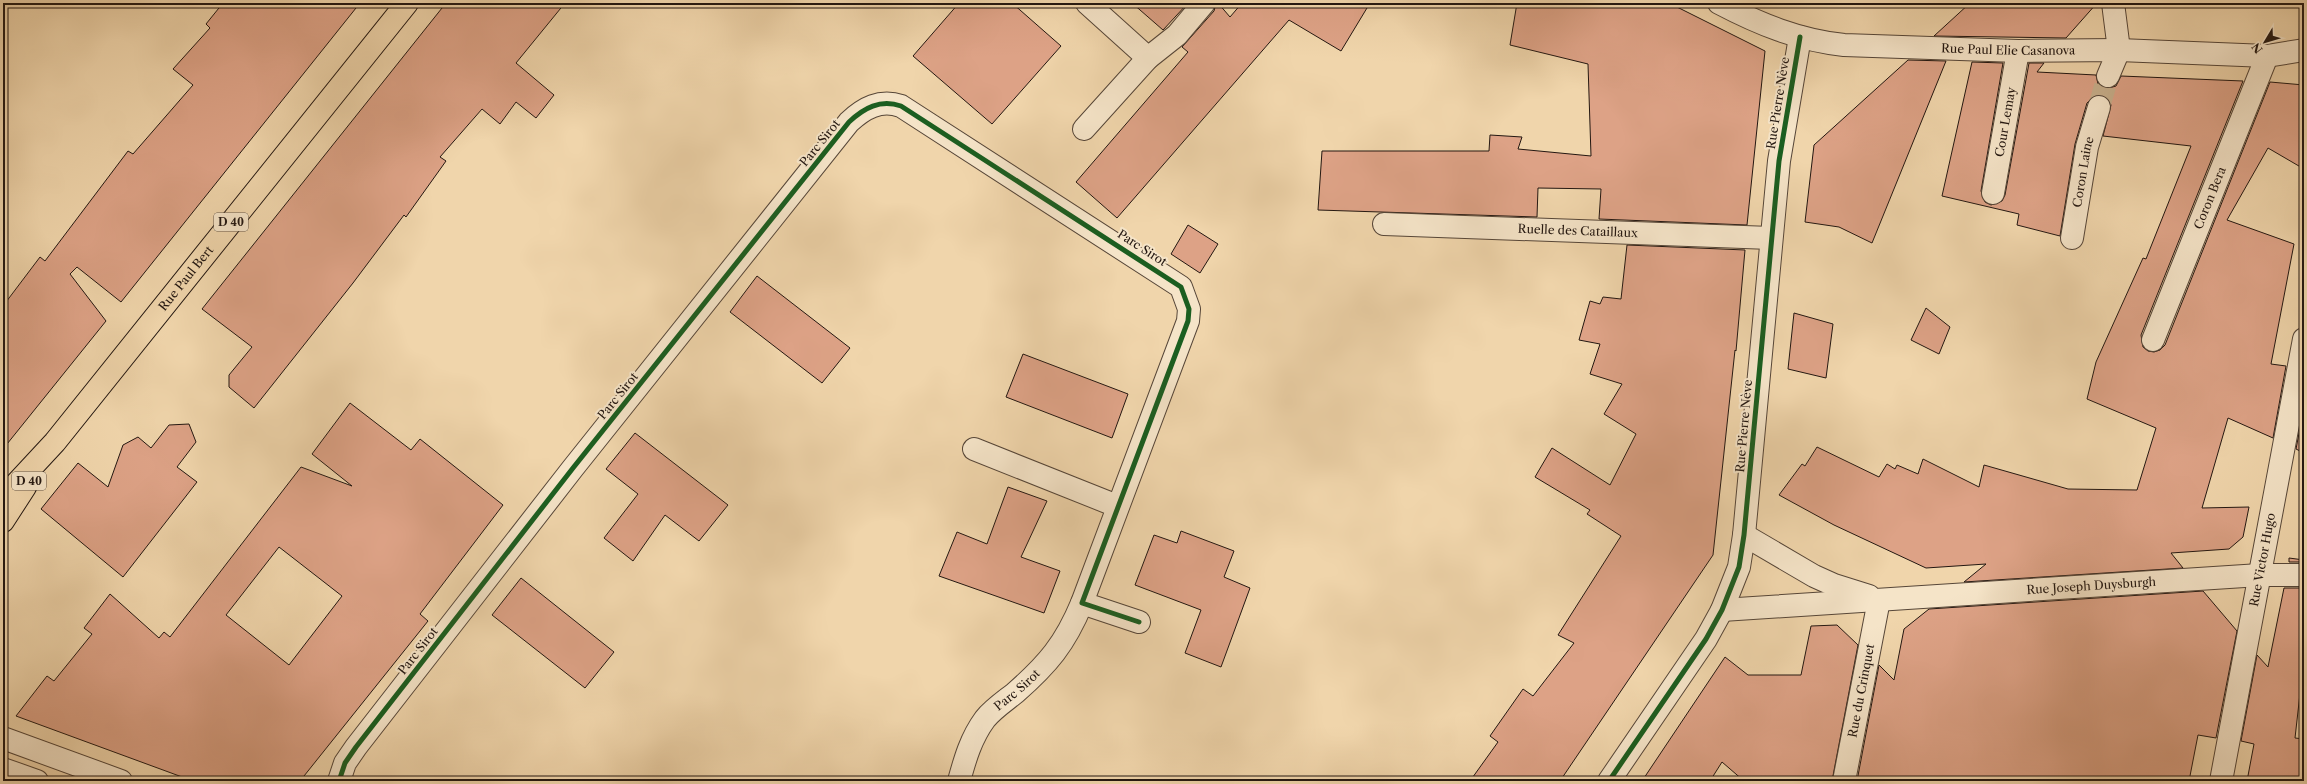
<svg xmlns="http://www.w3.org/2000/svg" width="2307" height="784" font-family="'Libre Caslon Text',serif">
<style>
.building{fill:#dda286;stroke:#231711;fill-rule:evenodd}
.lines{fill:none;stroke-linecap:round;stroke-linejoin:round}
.minor-tunnel{stroke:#c7af8c;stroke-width:22;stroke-dasharray:22 11;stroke-linecap:butt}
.minor-casing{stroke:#564638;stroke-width:24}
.major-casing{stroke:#231711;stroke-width:24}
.minor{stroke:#f5e4c8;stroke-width:22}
.major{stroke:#f0d5ab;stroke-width:22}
.cycleway-casing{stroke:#f5e4c8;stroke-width:8}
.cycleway{stroke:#1b5e20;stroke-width:5}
.labels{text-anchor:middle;stroke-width:4;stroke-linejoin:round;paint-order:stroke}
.shield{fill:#f5e4c8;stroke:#625448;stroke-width:1}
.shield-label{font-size:11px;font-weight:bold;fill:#231711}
.street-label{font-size:12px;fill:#231711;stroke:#f5e4c8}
</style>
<rect width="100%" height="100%" fill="#f0d5ab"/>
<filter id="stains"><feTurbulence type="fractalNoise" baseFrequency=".005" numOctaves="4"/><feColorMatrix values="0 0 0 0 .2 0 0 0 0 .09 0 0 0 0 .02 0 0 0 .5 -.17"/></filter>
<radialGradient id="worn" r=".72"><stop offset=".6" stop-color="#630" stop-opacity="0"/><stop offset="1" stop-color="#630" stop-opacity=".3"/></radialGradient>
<path class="building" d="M223 3H360L121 302 77 267 70 274 106 321 3 449V306L40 257 45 261 128 151 133 154 193 85 173 69 210 28 206 24Z
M446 3H565L516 63 554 95 536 118 516 102 500 124 482 109 440 157 446 161 406 217 404 215 353 283 254 408 229 387V375L252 347 202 309Z
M959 3H1012L1061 46 992 124 913 56Z
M1132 3H1188L1163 30Z
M1216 3H1218L1230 17 1242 3H1370L1341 51 1289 20 1117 218 1076 182 1188 52 1182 47 1214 11Z
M1517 3H1669L1765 51 1747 225 1599 219 1601 189 1538 188 1537 217 1318 210 1322 151H1489L1490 135 1522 137 1518 149 1591 156 1588 64 1510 45Z
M1970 3H2097L2066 38 1934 36Z
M1908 60 1946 61 1872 243 1839 227 1805 222 1814 145Z
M1972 62 2003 63 1981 191 1985 202 1991 205 2002 201 2005 195 2029 63H2044L2037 72 2096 75 2098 84 2109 88 2116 86 2121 76 2243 81 2141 335 2143 347 2148 351 2154 352 2160 350 2165 345 2270 82 2304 85V169L2268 148 2227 220 2294 244 2271 364 2286 366 2273 438 2228 418 2202 508 2249 507 2243 537 2229 549 2171 553 2183 568 1964 582 1986 564 1926 568 1834 525 1779 495 1802 464 1805 466 1817 447 1879 477 1887 464 1895 469 1897 465 1918 474 1923 459 1979 487 1984 465 2068 489 2137 490 2156 428 2087 399 2096 362 2143 258 2146 259 2191 146 2103 136 2111 105 2108 98 2102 95H2096L2087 103 2075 144 2060 236 2017 225 2019 214 1942 196Z
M1188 225 1218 244 1200 273 1171 254Z
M1627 245 1745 250 1736 351 1735 350 1713 555 1560 781H1470L1498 742 1490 736 1523 689 1533 696 1574 643 1558 635 1621 536 1587 514 1590 510 1535 477 1552 448 1610 485 1636 434 1604 414 1622 384 1590 374 1600 344 1579 340 1590 301 1600 304 1603 297 1621 299Z
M757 276 850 348 822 383 730 312Z
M1926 308 1950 327 1939 354 1911 340Z
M1794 313 1833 324 1826 378 1788 369Z
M1023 354 1128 394 1112 438 1006 397Z
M350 403 411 450 420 439 503 505 420 614 428 621 300 781H193L16 716 47 676 54 681 92 634 84 628 110 594 159 638 164 632 170 637 301 467 352 486 312 454ZM279 547 342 596 289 665 226 615Z
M2304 407V453L2296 449Z
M189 424 196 442 177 467 197 482 123 577 41 509 78 463 108 487 123 445 138 437 151 448 169 425Z
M635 433 728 505 699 541 665 515 633 561 604 538 638 494 606 469Z
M1008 487 1047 501 1021 557 1060 571 1044 613 939 576 957 532 987 544Z
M1181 531 1234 551 1224 577 1250 588 1221 667 1185 653 1201 610 1135 585 1154 535 1177 543Z
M2289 558 2304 560V562H2289Z
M521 578 614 652 585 688 492 615Z
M2284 588H2304V658L2295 738 2304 739V781H2247L2254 744 2241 741 2257 655 2268 667Z
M2203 591 2237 631 2216 738 2198 735 2189 781H1857L1879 665 1894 680 1904 629 1929 609Z
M1837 625 1858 645 1832 781H1744L1722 762 1710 781H1642L1725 657 1748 675H1801L1811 626Z"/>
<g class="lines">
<path class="minor-tunnel" d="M2099 107 2108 76"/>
<g class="minor-casing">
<g id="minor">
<path d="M1087 3 1148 58"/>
<path id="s1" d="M1719 3C1759 24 1798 40 1844 45L2018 51 2119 50 2267 56 2304 50"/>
<path d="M2108 76 2119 50 2113 3"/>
<path d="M1084 129 1148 58 1177 35 1204 3"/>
<path id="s2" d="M1993 193 2018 51"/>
<path id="s3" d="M1384 224 1771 238"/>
<path id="s4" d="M2072 238 2087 147 2099 107"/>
<path id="s5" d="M2153 340 2267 56"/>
<path d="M974 449 1117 506"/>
<path d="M1744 535 1814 576 1834 585 1869 596"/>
<path id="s6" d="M1722 610 2260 575H2304"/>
<path d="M3 738 121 781"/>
<path d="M3 769 37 781"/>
<path d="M339 781 345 763 356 747 573 468 849 122C864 108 880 99 901 106L1181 287 1189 309 1188 321 1082 603 1139 622"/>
<path id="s7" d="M959 781C965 759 971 738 985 719 993 709 1005 701 1015 693 1048 664 1065 644 1082 603"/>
<path d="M1609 781 1706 639 1722 610 1739 567 1744 535 1779 161 1800 37"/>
<path id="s8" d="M1844 781 1879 600"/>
<path id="s9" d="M2221 781 2304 339"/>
</g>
</g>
<g class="major-casing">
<g id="major">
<path id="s10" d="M3 498 55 442 407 3"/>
<path d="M3 521 25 487"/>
</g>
</g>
<use href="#minor" class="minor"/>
<use href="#major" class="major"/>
<g class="cycleway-casing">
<path id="cycleway" d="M339 781 345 763 356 747 573 468 849 122C864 108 880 99 901 106L1181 287 1189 309 1188 321 1082 603 1139 622
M1609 781 1706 639 1722 610 1739 567 1744 535 1779 161 1800 37"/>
</g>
<use href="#cycleway" class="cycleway"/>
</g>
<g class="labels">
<g class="shield">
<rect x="214" y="213" width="34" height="18" rx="3"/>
<rect x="12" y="472" width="34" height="18" rx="3"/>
</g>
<g class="shield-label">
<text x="231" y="226">D 40</text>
<text x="29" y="485">D 40</text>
</g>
<g class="street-label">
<text dy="4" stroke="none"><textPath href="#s1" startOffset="297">Rue Paul Elie Casanova</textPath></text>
<text transform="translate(1778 103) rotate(-81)" y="4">Rue Pierre Nève</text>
<text dy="4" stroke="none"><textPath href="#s2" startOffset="72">Cour Lemay</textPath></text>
<text transform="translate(820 143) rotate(-51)" y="4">Parc Sirot</text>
<text dy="4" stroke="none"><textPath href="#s4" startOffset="67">Coron Laine</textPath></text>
<text dy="4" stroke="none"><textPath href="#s5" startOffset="153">Coron Bera</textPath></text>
<text dy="4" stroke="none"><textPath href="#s3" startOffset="194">Ruelle des Cataillaux</textPath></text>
<text transform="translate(1142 248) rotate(33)" y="4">Parc Sirot</text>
<text dy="4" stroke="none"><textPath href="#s10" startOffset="286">Rue Paul Bert</textPath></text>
<text transform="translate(618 396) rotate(-51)" y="4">Parc Sirot</text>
<text transform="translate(1744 426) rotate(-85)" y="4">Rue Pierre Nève</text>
<text dy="4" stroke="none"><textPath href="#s9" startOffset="225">Rue Victor Hugo</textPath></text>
<text dy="4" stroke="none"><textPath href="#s6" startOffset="370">Rue Joseph Duysburgh</textPath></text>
<text transform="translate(418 651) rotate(-52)" y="4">Parc Sirot</text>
<text dy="4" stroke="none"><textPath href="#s7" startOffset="111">Parc Sirot</textPath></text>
<text dy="4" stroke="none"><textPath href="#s8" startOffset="92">Rue du Crinquet</textPath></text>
</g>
</g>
<rect width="2307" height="784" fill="none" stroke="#f0d5ab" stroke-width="16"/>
<rect x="4" y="4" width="2299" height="776" fill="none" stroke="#231711" stroke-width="2"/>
<rect x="8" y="8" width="2291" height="768" fill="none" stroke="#231711"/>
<g transform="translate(2265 42) rotate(232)" stroke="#f5e4c8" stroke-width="3" paint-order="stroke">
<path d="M0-3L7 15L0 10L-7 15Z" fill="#231711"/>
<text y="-6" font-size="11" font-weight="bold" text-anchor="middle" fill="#231711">N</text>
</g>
<rect width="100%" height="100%" filter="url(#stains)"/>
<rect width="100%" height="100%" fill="url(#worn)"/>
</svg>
